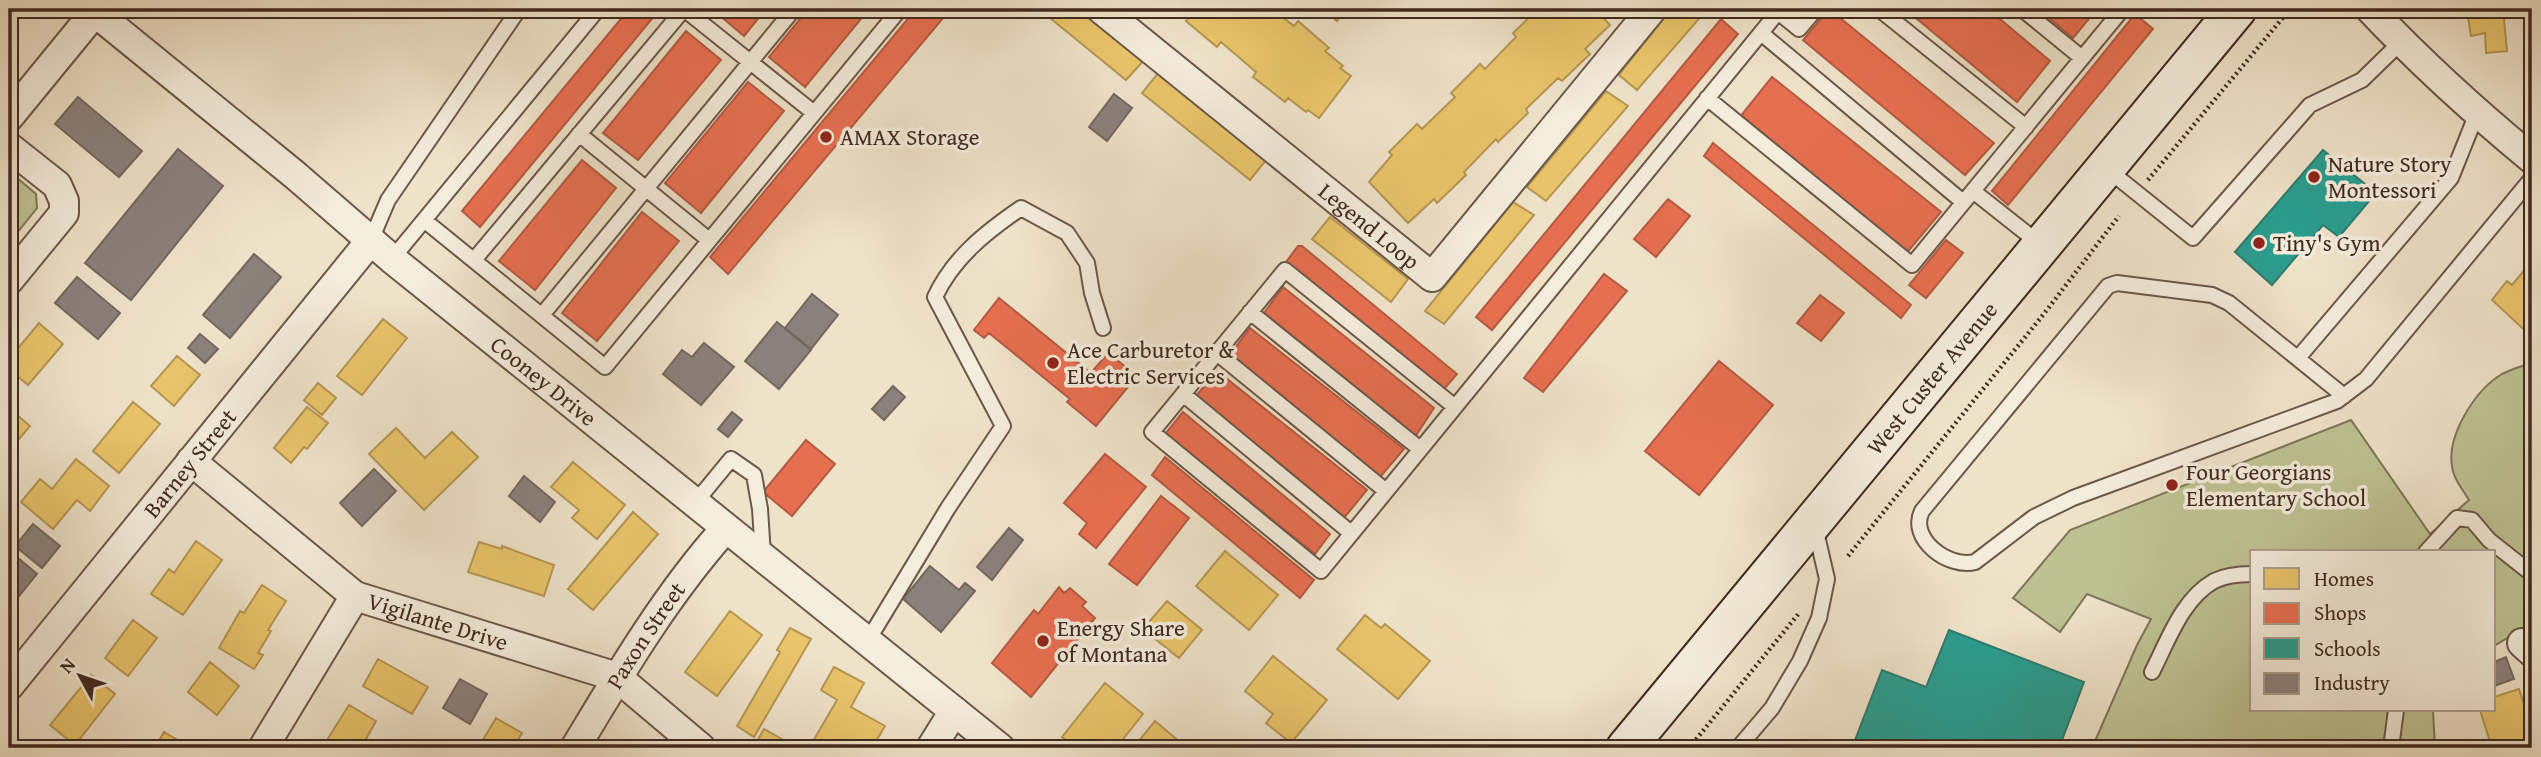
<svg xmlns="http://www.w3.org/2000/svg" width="2541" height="757" font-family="'Gentium Book Plus',serif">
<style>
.green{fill:#bec293;stroke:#7e7658;stroke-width:2}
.homes{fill:#e9c46a;stroke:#b69653;stroke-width:2}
.shops{fill:#e76f51;stroke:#b55a42;stroke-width:2}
.schools{fill:#2a9d8f;stroke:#307a6d;stroke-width:2}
.industry{fill:#8a817c;stroke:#746760;stroke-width:2}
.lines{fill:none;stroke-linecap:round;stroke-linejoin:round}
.service-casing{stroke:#6b5849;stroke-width:18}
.minor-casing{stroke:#6b5849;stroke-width:32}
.secondary-casing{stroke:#3f2a1e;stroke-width:42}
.path{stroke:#3f2a1e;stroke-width:4.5;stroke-dasharray:2 3.5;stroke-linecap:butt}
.service{stroke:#f4ecdc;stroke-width:14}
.minor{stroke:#f4ecdc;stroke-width:28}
.secondary{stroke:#f4ecdc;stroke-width:38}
.poi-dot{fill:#8f2418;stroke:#f4ecdc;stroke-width:2.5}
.labels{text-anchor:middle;stroke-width:7;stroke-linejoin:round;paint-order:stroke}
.poi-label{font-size:23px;fill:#3f2a1e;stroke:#f4ecdc;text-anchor:start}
.street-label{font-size:23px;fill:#3f2a1e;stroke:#f4ecdc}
</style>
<rect width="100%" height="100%" fill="#eee2c9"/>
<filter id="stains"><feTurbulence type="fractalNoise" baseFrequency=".00286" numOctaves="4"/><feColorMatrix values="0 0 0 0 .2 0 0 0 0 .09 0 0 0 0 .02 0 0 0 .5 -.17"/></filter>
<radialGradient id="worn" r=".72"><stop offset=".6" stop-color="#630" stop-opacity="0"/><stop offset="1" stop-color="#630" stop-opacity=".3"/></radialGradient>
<path class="green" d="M9 171 36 194 37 208 9 243Z
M2522 366 2532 367V623L2494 646V552H2252V710H2433L2435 748H2092L2137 645 2151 619 2087 594 2060 632 2013 598 2070 530 2351 420 2430 534 2469 500C2463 490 2453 478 2452 466 2447 435 2475 390 2502 374 2508 371 2515 368 2522 366Z"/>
<path class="homes" d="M1039 9H1081L1144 60 1126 80Z
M1178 9H1272L1294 26 1298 21 1329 48 1325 51 1343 66 1340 68 1351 76 1319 118 1308 110 1306 112 1288 98 1285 102 1253 77 1256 72 1221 42 1217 47 1186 21 1189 17Z
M1322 9H1351L1348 13 1345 11 1337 21Z
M1538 9H1595L1610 25 1585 49 1590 54 1562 81 1558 78 1526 109 1528 113 1498 142 1496 139 1464 172 1466 175 1437 203 1434 199 1408 223 1369 182 1392 155 1389 152 1417 124 1422 129 1455 97 1451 93 1480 64 1485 69 1516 37 1513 33Z
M1671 9H1699L1704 13 1637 90 1619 75Z
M2482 9H2503L2507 51 2486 53 2485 33 2471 36 2468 17 2483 14Z
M2532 11V67H2530L2525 12Z
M1159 72 1267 159 1250 180 1142 93Z
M1606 91 1628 106 1546 201 1527 187Z
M1513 202 1534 215 1444 324 1425 311Z
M1330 217 1408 279 1391 302 1312 239Z
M2532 261V337L2492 300 2507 281 2512 285Z
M383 319 407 338 362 395 337 376Z
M39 323 63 344 28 385 9 369V359Z
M177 356 200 375 174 406 151 386Z
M318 383 336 398 322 415 304 400Z
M133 402 160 424 119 473 93 451Z
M307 407 328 423 307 449 304 447 291 463 274 448Z
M9 408 30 426 9 451Z
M396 428 425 458 452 432 478 457 424 510 369 454Z
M76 459 109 486 90 511 77 500 53 529 21 502 40 479 52 489Z
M573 462 625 505 597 539 572 518 579 510 551 487Z
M633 512 658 534 593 610 568 589Z
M196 541 222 560 183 615 151 594 169 569 174 573Z
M479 542 502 549V546L554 565 544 596 468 572Z
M1225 551 1278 595 1249 630 1196 586Z
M262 585 286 601 268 630 271 631 258 653 263 655 254 669 219 648 240 611 244 613Z
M1167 601 1202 630 1179 658 1143 629Z
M730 611 762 635 717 696 685 672Z
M1365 615 1381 628 1385 624 1430 661 1398 699 1337 649Z
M133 620 157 638 128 676 105 658Z
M790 628 811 639 754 737 737 726 780 652 777 650Z
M1273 656 1327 700 1291 743 1266 723 1273 714 1245 691Z
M378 659 428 687 412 714 363 686Z
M210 662 239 686 217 715 188 692Z
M834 667 864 683 851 707 885 726 872 748H809L837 700 821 690Z
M91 675 115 694 75 745 50 725Z
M1105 683 1143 714 1116 748H1075L1062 737Z
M2519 689 2532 729V748H2492L2480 710H2494V697Z
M349 705 376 721 361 748H322Z
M496 718 522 733 513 748H478Z
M1155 721 1187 748H1133Z
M764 729 796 747 753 748Z
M164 732 191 748H155Z"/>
<path class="shops" d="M629 9H660L480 227 462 211Z
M712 9H766L744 36Z
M808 9H869L805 87 769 57Z
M916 9H933L944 17 728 274 710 257Z
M1829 9 1994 143 1965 175 1803 40Z
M1905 9H1988L2050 61 2017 102Z
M2038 9H2087L2093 14 2073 38Z
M2135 14 2153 29 2008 205 1992 191Z
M1721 19 1738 34 1492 330 1476 317Z
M686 31 721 60 638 160 603 133Z
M1772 77 1941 212 1905 255 1739 118Z
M748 82 784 111 701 213 665 183Z
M1713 143 1911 305 1901 318 1704 156Z
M582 160 616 188 535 290 499 261Z
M1668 199 1690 216 1656 257 1634 239Z
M642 212 679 241 597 341 562 313Z
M1946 240 1963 253 1926 298 1909 285Z
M1298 246H1302L1457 374 1444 389 1286 262Z
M1604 274 1627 291 1543 392 1524 378Z
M1283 287 1434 408 1415 437 1264 313Z
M1820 295 1844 313 1821 341 1797 323Z
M999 298 1091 373 1108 353 1137 376 1096 426 1067 402 1070 399 989 333 984 338 974 330Z
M1250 328 1404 449 1380 477 1229 356Z
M1719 361 1773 405 1699 495 1645 451Z
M1217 371 1367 490 1343 519 1196 396Z
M1183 412 1330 534 1315 554 1165 434Z
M806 440 835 464 792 516 763 492Z
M1105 454 1146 487 1096 548 1079 534 1087 523 1064 503Z
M1165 457 1314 580 1300 598 1152 475Z
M1161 496 1189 518 1137 585 1109 564Z
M1059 587 1064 593 1070 588 1086 602 1082 606 1095 618 1031 697 992 663 1034 610 1038 614Z"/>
<path class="schools" d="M2323 150 2376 193 2339 237 2323 225 2272 285 2235 252Z
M1949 630 2084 682 2059 748H1852L1882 670 1926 687Z"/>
<path class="industry" d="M1114 94 1132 108 1107 141 1089 127Z
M78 97 142 151 119 177 55 124Z
M178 149 223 186 131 300 85 263Z
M254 254 281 277 230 338 203 315Z
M77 277 120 313 98 339 55 303Z
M812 294 838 315 811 349 785 328Z
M777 322 811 350 779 389 745 361Z
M200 334 218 349 205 363 188 348Z
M704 343 734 367 701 405 663 374 682 350 692 357Z
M893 386 905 397 884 420 872 409Z
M732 412 742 420 728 437 718 429Z
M374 469 396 491 362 526 340 503Z
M524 476 555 502 540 522 509 496Z
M33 524 60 546 42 568 15 546Z
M1009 528 1023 540 992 580 977 567Z
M11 552 37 574 11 606 9 605V555Z
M930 566 959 590 965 583 975 591 941 632 903 599Z
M2506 657 2514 679 2494 686V662Z
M460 679 487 694 470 724 443 708Z"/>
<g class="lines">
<g class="service-casing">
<path id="service" d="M684 9 814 113
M1879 9 2026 127
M2022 9 2082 58
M1778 12 1799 29 1816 9
M1761 33 1963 202
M1707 98 1912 265 2120 12 2116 9
M579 134 709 240
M2107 169 2193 238 2310 105 2362 80 2401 42
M1973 191 2040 244
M424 220 605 367 900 9
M371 240 388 200 519 9
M392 259 598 9
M474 260 684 9
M1250 312 1420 449
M542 315 794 9
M1217 353 1386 491
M2298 358 2451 178 2477 113
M1183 394 1351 533
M2344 396 2229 303 2212 295 2117 283 2108 286 1922 511C1908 539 1949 569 1975 562L2034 517 2073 498 2337 401 2366 379 2532 178
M1455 407 1285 270 1152 432 1321 571 1778 12 1775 9
M694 504 731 459 754 475 760 509 763 555
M2426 552 2457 518 2472 520 2489 540 2532 574
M867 642 948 508 1003 426 935 297C953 258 986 232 1021 208L1067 233 1087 263 1092 293 1103 328
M2152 672C2168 641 2182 599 2214 581 2226 575 2239 574 2252 574
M1738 748 1772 708 1800 661 1819 618 1827 579 1815 527
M2391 748 2396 710"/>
</g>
<g class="minor-casing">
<g id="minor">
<path id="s1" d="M91 9 295 175 392 259 1000 748"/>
<path id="s2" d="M1101 9 1432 277 1652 9"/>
<path d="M2370 9C2421 63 2475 112 2532 159"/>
<path d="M9 117 95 12"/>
<path d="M9 147 57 185 64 201V213L9 280"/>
<path id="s3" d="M191 461 355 596 617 677 701 748"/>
<path d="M2522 643 2532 652"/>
<path id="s4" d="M9 686 371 240"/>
<path d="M263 748 355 596"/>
<path id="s5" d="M575 748C620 673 666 595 725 529"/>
<path d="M931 748 954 711"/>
</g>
</g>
<g class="secondary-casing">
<g id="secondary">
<path id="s6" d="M1626 748 2237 9"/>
</g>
</g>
<path class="path" d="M2148 180 2290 9
M1848 556 2043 315 2119 216
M1689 748 1800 612"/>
<use href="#service" class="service"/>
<use href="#minor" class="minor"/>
<use href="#secondary" class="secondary"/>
</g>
<g class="poi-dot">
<circle cx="826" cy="137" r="7"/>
<circle cx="2314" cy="177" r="7"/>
<circle cx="2259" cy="243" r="7"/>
<circle cx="1053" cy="363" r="7"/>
<circle cx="2172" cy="485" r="7"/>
<circle cx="1043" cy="641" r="7"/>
</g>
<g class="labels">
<g class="poi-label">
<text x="840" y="145">AMAX Storage</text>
<text x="2328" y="172">Nature Story<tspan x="2328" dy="26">Montessori</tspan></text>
<text x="2273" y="251">Tiny's Gym</text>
<text x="1067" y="358">Ace Carburetor &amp;<tspan x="1067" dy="26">Electric Services</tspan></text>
<text x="2186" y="480">Four Georgians<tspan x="2186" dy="26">Elementary School</tspan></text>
<text x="1057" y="636">Energy Share<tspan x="1057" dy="26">of Montana</tspan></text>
</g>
<g class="street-label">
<text dy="8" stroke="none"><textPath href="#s2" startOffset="345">Legend Loop</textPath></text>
<text dy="8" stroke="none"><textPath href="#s6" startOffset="480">West Custer Avenue</textPath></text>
<text dy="8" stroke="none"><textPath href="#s1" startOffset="586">Cooney Drive</textPath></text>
<text dy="8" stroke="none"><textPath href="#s4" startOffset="287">Barney Street</textPath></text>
<text dy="8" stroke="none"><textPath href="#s3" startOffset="299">Vigilante Drive</textPath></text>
<text dy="8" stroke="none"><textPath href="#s5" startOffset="133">Paxon Street</textPath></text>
</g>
</g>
<rect width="2541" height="757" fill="none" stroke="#eee2c9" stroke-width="35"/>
<rect x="10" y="10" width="2520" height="736" fill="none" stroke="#3f2a1e" stroke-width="3.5"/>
<rect x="18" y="18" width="2506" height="722" fill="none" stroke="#3f2a1e" stroke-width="2"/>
<rect x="2250" y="550" width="245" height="161" fill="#f4ecdc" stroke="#ac9e90" stroke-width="2"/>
<rect x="2264" y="568" width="35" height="21" fill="#e9c46a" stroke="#ac9e90" stroke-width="2"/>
<text x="2314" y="586" font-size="21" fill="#3f2a1e">Homes</text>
<rect x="2264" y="603" width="35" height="21" fill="#e76f51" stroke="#ac9e90" stroke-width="2"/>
<text x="2314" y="620" font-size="21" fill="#3f2a1e">Shops</text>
<rect x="2264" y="638" width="35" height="21" fill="#2a9d8f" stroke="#ac9e90" stroke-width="2"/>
<text x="2314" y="656" font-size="21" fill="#3f2a1e">Schools</text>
<rect x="2264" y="673" width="35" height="21" fill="#8a817c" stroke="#ac9e90" stroke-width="2"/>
<text x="2314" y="690" font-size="21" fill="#3f2a1e">Industry</text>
<g transform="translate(80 676) rotate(310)" stroke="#f4ecdc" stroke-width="5" paint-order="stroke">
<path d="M0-5L12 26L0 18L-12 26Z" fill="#3f2a1e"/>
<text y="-10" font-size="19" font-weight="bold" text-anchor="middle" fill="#3f2a1e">N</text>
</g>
<rect width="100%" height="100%" filter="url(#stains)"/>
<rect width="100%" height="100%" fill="url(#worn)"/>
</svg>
